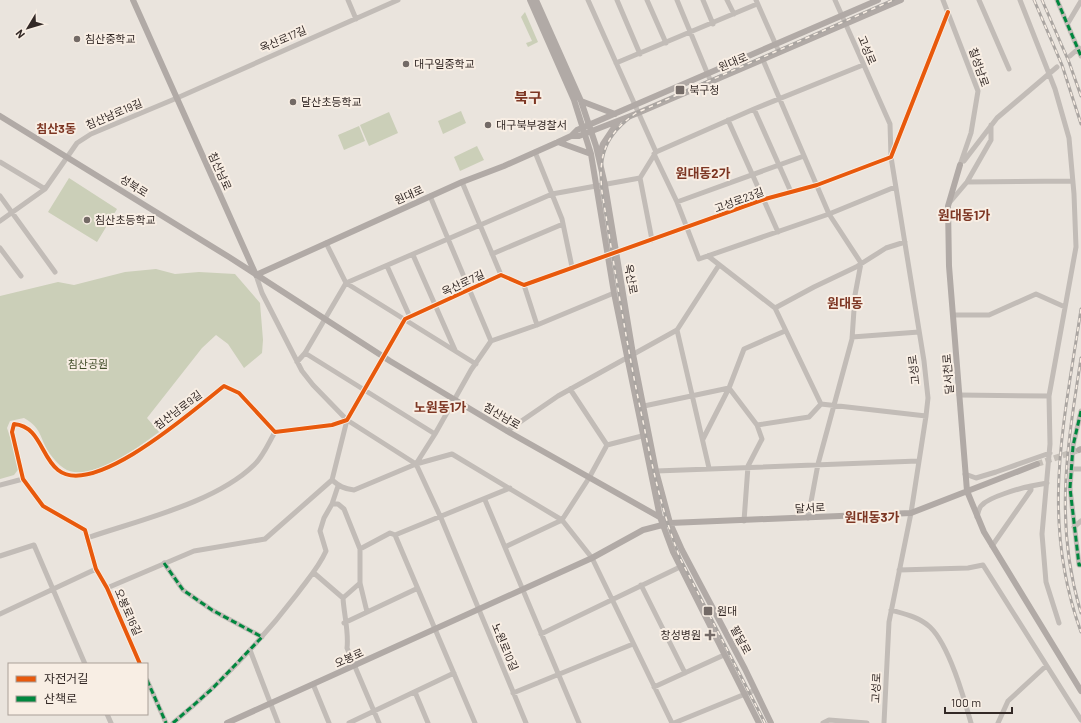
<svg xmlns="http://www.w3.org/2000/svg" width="1081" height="723" font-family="Barlow,'Noto Sans KR',sans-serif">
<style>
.green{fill:#cbcfb8}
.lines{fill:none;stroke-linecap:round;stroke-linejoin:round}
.major-tunnel{stroke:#c5bfb8;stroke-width:6;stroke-dasharray:6 3;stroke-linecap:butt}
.minor{stroke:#c2bcb7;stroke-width:5}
.major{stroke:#b1aaa6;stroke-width:6}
.rail-casing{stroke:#aaa5a1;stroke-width:3}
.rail{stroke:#f8eee4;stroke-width:1.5;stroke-dasharray:4.5;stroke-linecap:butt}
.quiet{stroke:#00873e;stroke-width:3;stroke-dasharray:6 3;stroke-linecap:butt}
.cycleway-casing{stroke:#f8eee4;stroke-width:6}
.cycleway{stroke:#e8590c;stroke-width:4}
.poi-dot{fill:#736a66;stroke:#f8eee4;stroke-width:1.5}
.labels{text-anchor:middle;stroke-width:4;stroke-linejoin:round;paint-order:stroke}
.poi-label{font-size:11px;fill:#332926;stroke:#f8eee4;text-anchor:start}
.street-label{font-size:11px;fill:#332926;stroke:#f8eee4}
.park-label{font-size:11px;fill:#434f2b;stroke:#f8eee4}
.neighbourhood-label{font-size:12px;font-weight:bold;fill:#7d3623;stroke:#f8eee4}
.quarter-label{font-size:13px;font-weight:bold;fill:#7d3623;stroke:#f8eee4}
.district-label{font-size:15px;font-weight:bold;fill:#7d3623;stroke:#f8eee4}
</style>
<rect width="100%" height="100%" fill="#eae4dd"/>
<path class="green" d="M525 12 538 42 528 47 526 43 532 41 521 17Z
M461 111 466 123 443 134 438 121Z
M389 112 398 133 369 146 360 125Z
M359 126 365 141 344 150 338 135Z
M477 146 484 160 460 171 454 157Z
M69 178 117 209 97 242 48 212Z
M156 269 175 274 199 272 235 274 260 303 263 340 262 353 244 368 228 344 216 335 202 348 147 418 159 432C139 447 100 475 74 472 64 471 56 462 50 454 39 438 43 429 24 418L10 421 7 428 20 467 14 475 0 479V296L58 282 74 285 125 272Z"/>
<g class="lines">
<path class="major-tunnel" d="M1037 464 1079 450"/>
<path class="minor" d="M348 0 356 19
M588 0 656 152 640 178 652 240
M617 0 640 54
M647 0 666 43
M677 0 711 82
M703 0 713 24
M727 0 734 14
M756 0 779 52
M835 0 890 124 891 157 924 361 928 398 926 416 911 513 889 622 884 723
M943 0 978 91 971 133 960 165
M979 0 1009 69
M1020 0 1055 89 1069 138 1074 194 1076 247 1049 396 1050 444 1042 534 1046 582 1059 623
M1057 0 1081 56
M1068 23 1081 1
M1070 56 1079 48
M763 60 829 214 861 263 855 295 852 339 818 464 808 518
M616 63 757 4
M754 109 791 192
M728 120 778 232
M535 152 562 219 572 267
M656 152 754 109 863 65
M654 154 677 202 699 259 829 214 895 187
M964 161 997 118 1057 67
M0 162 45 189
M462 182 501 275
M967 182 1073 181
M0 196 55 272
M430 196 491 341
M677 202 804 156
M950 202 967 182 991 140V125
M0 221 45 189 77 143 91 134 177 98 398 0
M326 243 346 283 476 364
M0 248 21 276
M492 254 563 224
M413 255 455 350
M708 256 775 308 821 404
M387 266 410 317
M256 275 262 293 302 371 313 385 347 420 416 464
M524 285 537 325
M775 308 814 287 856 267 886 248 905 242
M953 315H989L1036 294 1065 307
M677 330 709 468
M852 337 919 332
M305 353 435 434
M297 362 305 353 346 283 552 194 640 178
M729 388 757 425 762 439 748 466 744 521
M570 389 607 445
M959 395 1049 396
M821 404 926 416
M644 406 729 388
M1081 411 1073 446 1070 488 1079 565H1081
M757 425 809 417 821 404
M507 431 558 396 677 330 719 265
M703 439 729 388 744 349 785 331
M607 445 642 436
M416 464 441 518 526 723
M416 464 435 434 471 370 491 341 537 325 614 293
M1071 469H1081
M656 471 918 461
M965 474 976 478 996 472 1050 453
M332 480C339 486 344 489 354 490L416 464 452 454 562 520 592 558 672 723
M0 485 23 479
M485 500 579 723
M332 504H338L344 509 360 549V583L367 612
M977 517C978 513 979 507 982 505 989 497 1021 488 1031 486
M1074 527 1081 521
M395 535 475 723
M87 538C139 520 215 503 254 465 263 457 269 442 275 432
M992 546 1031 490V486L1047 483
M505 547 562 520 589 478 607 445
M360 549 390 533 395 535 510 488
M0 556 34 545 85 664
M164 563 183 590 212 610 262 637
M899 570 968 568 983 565 1081 720
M314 573 343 598C344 615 349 632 347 648L379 723
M641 585 685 673
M107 588 194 551 265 539 332 480 347 420
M343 598 360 583
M891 610C905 614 919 617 930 627 949 645 964 698 971 723
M0 614 96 569
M344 623 416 589
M541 634 680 567
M250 650 278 723
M140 664 107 588 96 569 85 530 43 506 23 479 12 432 14 424C40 426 41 457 58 470 94 499 196 408 224 386L239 393 275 432 332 425 347 420 405 319 501 275 524 285 765 199 817 185 891 157 948 12
M147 680 166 723
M313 684 329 723
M654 687 724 655
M415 692 428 723
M513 693 633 644
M107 714 111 723
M173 723C219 685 261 641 297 594 308 579 319 567 326 551L320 531 324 518 332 504 338 486
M349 723 454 673
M674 723 755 690
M823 723 829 720 867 723
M998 723 1008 701 1046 666"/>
<path class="major" d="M133 0 256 275
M530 0 574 100 591 154 614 293 660 517 673 552 759 723
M536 0 581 101 596 146 605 185 633 354 656 471 670 523 682 550 745 669 771 723
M581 101 615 114
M0 116 229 257 390 361 507 431 670 523
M571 136H579L638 113 901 0
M558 142 591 154
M599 155 603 144 617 123
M960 165 948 206 949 266 967 491 984 532 1081 691
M256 275 462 182 504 166 558 142 571 136 577 130 878 0
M1079 450 1081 449
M227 723 592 558 643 530 670 523 911 513 1037 464"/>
<g class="rail-casing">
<path id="rail" d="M1034 0 1062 65 1081 124
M1042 0 1069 62 1081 96
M1081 309C1064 423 1040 519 1081 632
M1081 358C1067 448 1054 523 1081 613
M765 723 680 558C663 515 653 471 644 426 627 349 615 270 602 192 598 155 605 135 636 113L893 0"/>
</g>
<use href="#rail" class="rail"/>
<path class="quiet" d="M1057 0 1081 56
M1081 411 1073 446 1070 488 1079 565H1081
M164 563 183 590 212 610 262 637 212 689 173 723
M147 680 166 723"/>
<g class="cycleway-casing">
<path id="cycleway" d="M140 664 107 588 96 569 85 530 43 506 23 479 12 432 14 424C40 426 41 457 58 470 94 499 196 408 224 386L239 393 275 432 332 425 347 420 405 319 501 275 524 285 765 199 817 185 891 157 948 12"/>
</g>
<use href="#cycleway" class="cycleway"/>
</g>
<g class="poi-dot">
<circle cx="77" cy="39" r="4"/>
<circle cx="406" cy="64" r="4"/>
<rect x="675" y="85" width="10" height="10" rx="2"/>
<circle cx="293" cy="102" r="4"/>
<circle cx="488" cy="125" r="4"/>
<circle cx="87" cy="220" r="4"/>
<rect x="703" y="606" width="10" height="10" rx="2"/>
<path d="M708 629h4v4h4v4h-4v4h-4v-4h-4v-4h4z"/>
</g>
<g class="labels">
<g class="poi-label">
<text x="85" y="43">침산중학교</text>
<text x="414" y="68">대구일중학교</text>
<text x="689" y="94">북구청</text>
<text x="301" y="106">달산초등학교</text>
<text x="496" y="129">대구북부경찰서</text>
<text x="95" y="224">침산초등학교</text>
<text x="717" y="615">원대</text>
<text x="701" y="639" text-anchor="end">창성병원</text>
</g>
<g class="street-label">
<text transform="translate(283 39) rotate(-23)" y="4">옥산로17길</text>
<text transform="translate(867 50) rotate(67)" y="4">고성로</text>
<text transform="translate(733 62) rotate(-23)" y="4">원대로</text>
<text transform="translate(979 67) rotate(71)" y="4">칠성남로</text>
<text transform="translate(114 114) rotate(-23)" y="4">침산남로19길</text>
<text transform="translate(220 171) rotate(66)" y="4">침산남로</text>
<text transform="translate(134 186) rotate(32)" y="4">성북로</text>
<text transform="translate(409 195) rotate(-24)" y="4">원대로</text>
<text transform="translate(739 200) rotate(-20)" y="4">고성로23길</text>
<text transform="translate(631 279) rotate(80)" y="4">옥산로</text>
<text transform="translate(463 283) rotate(-25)" y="4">옥산로7길</text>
<text transform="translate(914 370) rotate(-97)" y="4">고성로</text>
<text transform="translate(948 374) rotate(-94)" y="4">달서천로</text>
<text transform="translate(178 410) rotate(-37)" y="4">침산남로9길</text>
<text transform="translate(502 416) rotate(30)" y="4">침산남로</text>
<text transform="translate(810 508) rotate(-3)" y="4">달서로</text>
<text transform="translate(128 612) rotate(66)" y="4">오봉로16길</text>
<text transform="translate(741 640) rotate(62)" y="4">팔달로</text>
<text transform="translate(505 647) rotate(67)" y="4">노원로10길</text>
<text transform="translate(349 658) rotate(-24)" y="4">오봉로</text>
<text transform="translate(876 688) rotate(-88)" y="4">고성로</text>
</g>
<g class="park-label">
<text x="88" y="368">침산공원</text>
</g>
<g class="neighbourhood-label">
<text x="56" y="133">침산3동</text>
</g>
<g class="quarter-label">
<text x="703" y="178">원대동2가</text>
<text x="964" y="220">원대동1가</text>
<text x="845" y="308">원대동</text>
<text x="440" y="412">노원동1가</text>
<text x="872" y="522">원대동3가</text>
</g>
<g class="district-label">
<text x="528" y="103">북구</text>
</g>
</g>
<rect x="8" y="663" width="140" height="52" fill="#f8eee4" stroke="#a99f98"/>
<rect x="16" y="676" width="20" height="6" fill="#e8590c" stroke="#a99f98"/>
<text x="44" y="683" font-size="12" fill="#332926">자전거길</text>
<rect x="16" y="696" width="20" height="6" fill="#00873e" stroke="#a99f98"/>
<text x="44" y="703" font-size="12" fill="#332926">산책로</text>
<g transform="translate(28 28) rotate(232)" stroke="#f8eee4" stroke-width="3" paint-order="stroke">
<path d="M0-3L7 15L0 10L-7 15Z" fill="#332926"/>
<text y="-6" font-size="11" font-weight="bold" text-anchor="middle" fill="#332926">N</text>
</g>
<path d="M945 707v6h67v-6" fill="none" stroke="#332926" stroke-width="2"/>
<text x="951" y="707" font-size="12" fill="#332926" stroke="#f8eee4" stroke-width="3" paint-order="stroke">100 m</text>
</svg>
